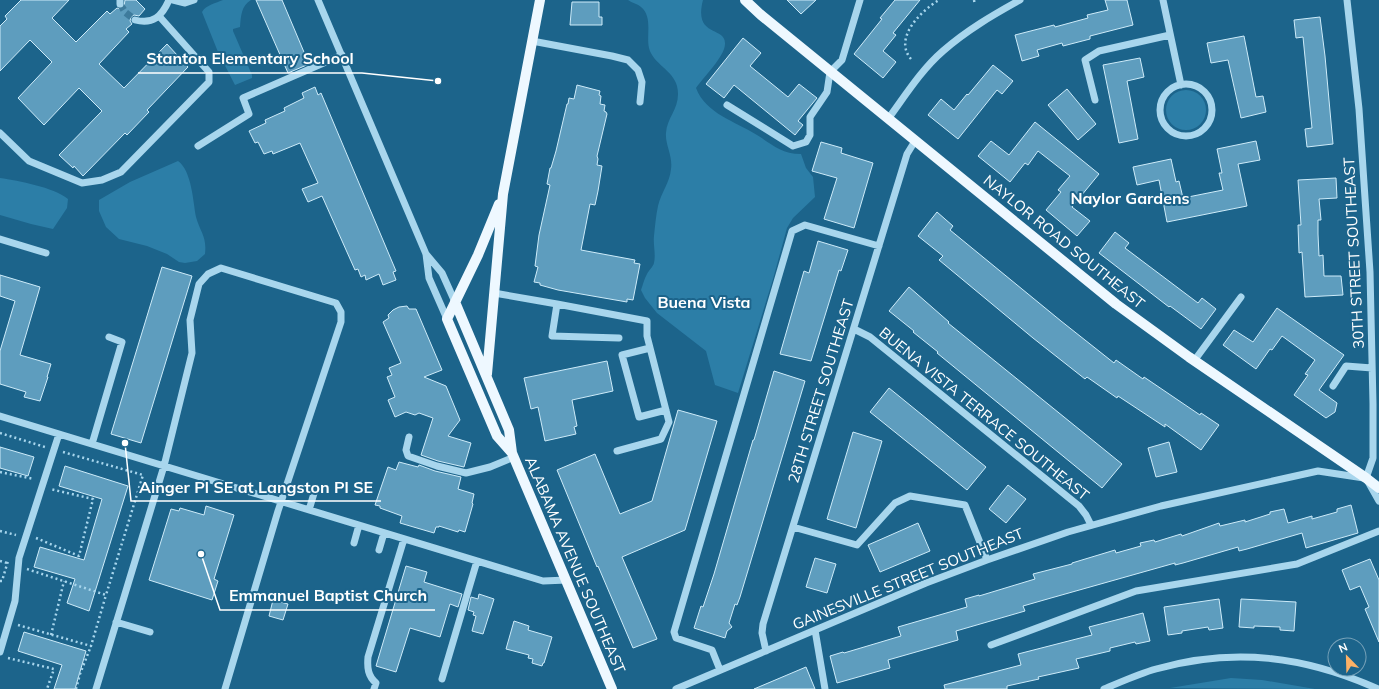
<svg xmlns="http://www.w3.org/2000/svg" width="1379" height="689" font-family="Mulish,sans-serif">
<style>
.green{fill:#2c7ea7}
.building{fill:#5e9dbe;stroke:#cdebf9}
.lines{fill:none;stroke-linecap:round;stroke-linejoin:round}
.minor-tunnel{stroke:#3e7b9c;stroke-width:7;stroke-dasharray:7 3.5;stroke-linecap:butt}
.path{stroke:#a8d6ed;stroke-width:2.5;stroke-dasharray:2 3;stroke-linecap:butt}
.minor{stroke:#a8d6ed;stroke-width:7}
.major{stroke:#eef8ff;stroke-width:10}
.labels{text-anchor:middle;stroke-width:4;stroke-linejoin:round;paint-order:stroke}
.street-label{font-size:15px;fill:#fff;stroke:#1c648b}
.neighbourhood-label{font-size:16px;font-weight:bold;fill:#fff;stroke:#1c648b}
.leader{fill:none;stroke:#fff;stroke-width:1.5}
.callout-dot{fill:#fff;stroke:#1c648b;stroke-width:1.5}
.callout-label{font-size:16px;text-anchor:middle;font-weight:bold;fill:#fff;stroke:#1c648b;stroke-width:4;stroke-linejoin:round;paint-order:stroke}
</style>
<rect width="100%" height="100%" fill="#1c648b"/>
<path class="green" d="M223 0H251C241 6 241 16 240 27L233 29V31L252 75V78L235 85 218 52 202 12C206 5 216 3 223 0Z
M628 0H703C693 38 726 26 725 44 725 56 703 78 696 88 706 114 735 121 757 135 773 145 781 154 801 154L806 168 813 177 815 197 793 218 787 228 773 279 738 393 715 385 706 351 657 313 645 298 641 290C643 285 644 279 647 274 649 270 653 267 654 263 656 254 653 245 654 236 655 226 656 215 658 206 661 193 670 182 671 169 673 156 665 145 666 133 667 116 682 107 677 86 673 70 653 64 649 48 646 35 653 17 641 7 638 4 632 3 628 0Z
M1166 110a20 20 0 1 1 40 0a20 20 0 1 1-40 0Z
M178 161C192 171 193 202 196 217 200 232 207 236 205 254L197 261 185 263 179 262 167 254 147 246 119 239 106 227 99 211V200L130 182Z
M0 178C19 181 53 187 68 199L67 208 53 229 31 224 0 215Z
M1231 678 1262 680 1315 689 1170 688Z"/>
<path class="building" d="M21 0H69L52 18 76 42 107 11 110 14 117 8 120 9 123 8 124 6 125 0H136L145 9 139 16 134 15 131 17 130 21 132 24 126 29 129 32 99 64 124 88 167 44 188 67 147 110 149 112 127 135 125 133 83 176 74 166 73 168 59 155 102 111 79 88 44 125 18 98 52 62 30 40 0 71V26L7 19 5 16Z
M256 0H282L309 64 288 73Z
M787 0H816L801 14Z
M895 0H920L893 33 896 35 883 51 896 62 883 78 854 54 882 19 880 18Z
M1105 0H1127L1133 25 1090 36V39L1063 46 1062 43 1037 50 1039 56 1022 61 1015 35 1054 25 1055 27 1088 18 1087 15 1108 10Z
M572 2H599V17H602V25H570Z
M1320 17 1325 56 1333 144 1307 147 1305 129 1312 128 1303 37 1296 38 1294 20Z
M1244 36 1256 97 1263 96 1266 112 1241 118 1228 60 1211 63 1207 43Z
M743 38 761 53 750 66 788 97 799 84 817 98 798 121 803 125 795 135 734 85 724 98 706 84Z
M1140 58 1144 77 1127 81 1138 139 1119 143 1103 65Z
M993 65 1013 81 1002 94 997 90 958 139 928 115 941 99 954 110 967 94 968 95Z
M577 85 600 91 599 95 601 96 600 104 605 105 604 111 606 112 607 114 597 156 598 159 597 165 602 166 598 191 595 205 590 204 581 250 635 260 634 263 640 264 633 300 627 299V302L558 290 540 285V283L534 282 538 267 535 266 539 235 550 185 547 184 550 168H551L556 151 567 104H568L569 98 574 99Z
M315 87 318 95 321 93 396 271 393 272 396 280 383 285 379 274 366 280 365 275 361 277 358 269 355 270 322 196 308 202 302 189 318 183 300 143 273 154 272 151 264 154 258 142 255 143 249 131 266 123 265 120 285 111 284 108 304 98 302 93Z
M1067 89 1096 124 1078 140 1048 105Z
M1035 122 1099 174 1072 207 1090 221 1077 236 1046 210 1061 192 1058 190 1070 176 1038 151 1028 165 1025 163 1010 182 978 156 991 141 1009 155Z
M1256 141 1260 160 1238 164 1247 206 1167 222 1159 180 1137 185 1133 167 1171 159 1176 182 1179 181 1183 198 1223 190 1219 173H1222L1217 149Z
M821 142 842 148 841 153 873 163 854 228 824 219 837 178 812 171Z
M1336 178 1337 198 1319 199 1321 220H1318V234L1319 256 1323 255 1324 276H1341L1343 295 1305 297 1302 252 1299 253 1298 225H1301L1298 180Z
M937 212 953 226 950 230 1061 321 1114 363 1116 360 1143 379 1144 377 1200 415 1201 413 1219 425 1201 450 1165 424V427L1118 396 1117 398 1087 377 1085 379 1033 338 939 260 943 256 918 236Z
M1115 232 1129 243 1125 248 1198 303 1202 298 1216 309 1201 329 1170 306 1169 307 1099 253Z
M818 241 848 250 841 271 839 270 811 361 780 354 804 271 809 273Z
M162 267 192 276 141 443 111 434Z
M0 275 40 287 20 355 51 364 47 377H48L40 401 24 397 26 392 0 384V351L15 301 0 296Z
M909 287 949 322 948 323 1122 464 1102 488 937 353 938 352 913 332 914 331 889 311Z
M407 306 409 309H416L442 370 424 377 446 386 460 420 448 436 471 443 464 467 438 461 421 455 433 418 419 413 415 415 406 412 395 417 388 400 395 397 387 377 392 375 389 368 401 363 383 322 389 318 388 315 393 310 399 307Z
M1277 308 1344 355 1319 390 1337 403 1335 412 1326 418 1294 395 1308 375 1305 374 1315 360 1282 336 1272 350 1270 349 1256 369 1223 345 1234 330 1253 342Z
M607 361 613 391 572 400 577 426 574 427 576 434 545 441 538 407 531 409 524 378Z
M774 371 805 381 740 597 737 605 735 604 729 623 732 627 727 631 725 638 694 628 701 606 703 607 714 574 753 440H754Z
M889 388 986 467 967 490 870 412Z
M678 410 717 421 685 530 622 557 657 639 633 648 598 566 597 567 557 470 595 454 620 514 652 501Z
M853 432 882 441 856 528 827 519Z
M1169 442 1177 472 1156 477 1148 448Z
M0 447 34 457 28 476 0 468Z
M399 462 418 467 419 465 435 471 461 477 458 489 474 494 472 503 473 504 465 532 459 530 458 532 439 526V527H436L434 533 400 523 402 516 380 508V506L375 505 388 467 396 470Z
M65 466 128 486 89 611 67 603 75 579 34 567 40 547 84 560 102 499 59 486Z
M1008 485 1026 499 1006 523 989 509Z
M1351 505 1358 533 1306 548 1302 533 1247 549 1239 551 1238 547 1183 563 1175 565V563L1051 598 1023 606 1025 611 956 631 958 640 888 660 890 668 837 683 830 656 843 652 844 653 901 636 898 627 967 607 965 599 979 595V596L1035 579 1033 574 1072 564V563L1115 550 1116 553 1141 546 1140 543 1154 540 1155 542 1181 534 1182 536 1219 523 1220 526 1245 520V522L1270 514V512L1284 509 1288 523 1312 516V519L1337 512V509Z
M206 506 234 515 214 579 218 581 212 600 149 580 171 509 179 511 180 508 204 515Z
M918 523 930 551 880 572 868 545Z
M815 558 836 564 827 593 806 587Z
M1370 559 1379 580V642L1365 609 1369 607 1360 586 1350 590 1342 570Z
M406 566 427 572 424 582 462 594 458 607 450 604 440 637 410 628 396 672 376 666Z
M479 594 494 599 483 634 472 631 476 616 473 615 474 612 468 610 471 597 478 599Z
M1219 599 1223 628 1209 630 1208 627 1182 631V633L1168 635 1164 607Z
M1241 599 1296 602 1294 631 1280 630V627L1254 626V628L1239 627Z
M273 600 288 604 283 620 269 616Z
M1143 613 1150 641 1136 644 1135 642 1110 648V651L1076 659 1079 668 1038 677 1039 679 1007 686V689H945L944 685 1021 665 1018 654 1092 635 1089 627Z
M514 621 529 626 528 630 552 637 544 663H543L542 666 532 663 533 659 528 658 529 655 506 649Z
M24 632 86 651 75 689H54L62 665 18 651Z
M806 667 815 689H754Z"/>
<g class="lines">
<path class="minor-tunnel" d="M120 4 125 12 135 20"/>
<path class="path" d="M974 0 975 5
M911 59C893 38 921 11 939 0
M0 433 45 447
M0 472 34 479
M0 531 16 535
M36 538 79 556 93 499 50 489
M0 561 7 563
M27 569 106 595 143 475 63 452
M0 581H2L8 561
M18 625 91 646 106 595
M51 635 64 581
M8 658 54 669 47 689
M76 689 80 674 91 646"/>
<path class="minor" d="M120 0V4
M173 0 185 3 194 0
M318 0 426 254 429 278 447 319
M1163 0 1181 85
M1347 0 1359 109 1370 272 1373 404V458L1366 478 1379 501
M135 20C153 25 162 16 169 0
M532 41 612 56 628 60 638 70 642 82 640 102
M1160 110a26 26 0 1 1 52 0a26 26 0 1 1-52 0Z
M1095 100 1085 60 1099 51 1170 35
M727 105 793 146 806 142 810 135V117L827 92 830 72 842 60 860 0
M888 119C905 96 921 70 943 51 967 30 993 15 1020 0
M0 133 29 161 82 183 102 180 121 172 209 82V72L159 16
M198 146 249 114 243 98 342 55
M0 239 46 253
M426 254 442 273 455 302
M494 293 557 304 552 336 619 338
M557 304 647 321V336L669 422 661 439 617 451
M854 329 870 337 1079 506 1086 515 1091 525
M650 348 622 355 639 417 666 410
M1194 361 1241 297
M1333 386 1346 366 1372 368
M0 416 543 581 567 580
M409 437 406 450 408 456 437 466 466 473 490 467 514 457
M92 444 122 342 109 337
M309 510 315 490
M793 527 857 545 895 503 910 496 965 505 987 560
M354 543 359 525
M379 550 384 533
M116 622 150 632
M815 630 825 689
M991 645 1136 591 1297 564 1379 531
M766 651 762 633 763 624 907 154 915 141
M0 652 15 601 19 558 59 434
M720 670 712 650 676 638 674 632 792 231 805 225 879 246
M442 679 477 561
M96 689 164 466 192 353 190 320 199 284 208 274 221 268 336 303 341 312V322L278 511 225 689
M374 689 376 683C368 676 367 668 368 657L404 539
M676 689 926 583 987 560 1068 532 1161 506 1318 471 1364 478
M1104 689C1121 682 1138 674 1156 669 1234 647 1305 656 1378 689"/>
<path class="major" d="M745 0 761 15 1116 304 1189 357 1366 478 1379 488
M499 204 478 255 447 319 497 436 512 453
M455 302 509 430 512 453 612 689
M487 374 503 194 540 0"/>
</g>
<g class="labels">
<g class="street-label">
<text transform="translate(1064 242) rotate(39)" y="5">NAYLOR ROAD SOUTHEAST</text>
<text transform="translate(1354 253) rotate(-93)" y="5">30TH STREET SOUTHEAST</text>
<text transform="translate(821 391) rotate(-73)" y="5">28TH STREET SOUTHEAST</text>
<text transform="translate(984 414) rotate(39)" y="5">BUENA VISTA TERRACE SOUTHEAST</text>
<text transform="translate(575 565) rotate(67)" y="5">ALABAMA AVENUE SOUTHEAST</text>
<text transform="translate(908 579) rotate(-22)" y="5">GAINESVILLE STREET SOUTHEAST</text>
</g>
<g class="neighbourhood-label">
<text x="1130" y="204">Naylor Gardens</text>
<text x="704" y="308">Buena Vista</text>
</g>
</g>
<path class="leader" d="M438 81L362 73H138M125 443L131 501H381M201 554L220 610H435"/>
<g class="callout-dot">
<circle cx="438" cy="81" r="4"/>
<circle cx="125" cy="443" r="4"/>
<circle cx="201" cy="554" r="4"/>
</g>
<g class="callout-label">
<text x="250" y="64">Stanton Elementary School</text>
<text x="256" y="493">Ainger Pl SE at Langston Pl SE</text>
<text x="328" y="601">Emmanuel Baptist Church</text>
</g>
<g transform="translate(1347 657) rotate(337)"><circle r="19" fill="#1c648b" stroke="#77a2b9"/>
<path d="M0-3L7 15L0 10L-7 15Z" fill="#fdb166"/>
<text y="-6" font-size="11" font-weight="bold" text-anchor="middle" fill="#ffffff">N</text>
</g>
</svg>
